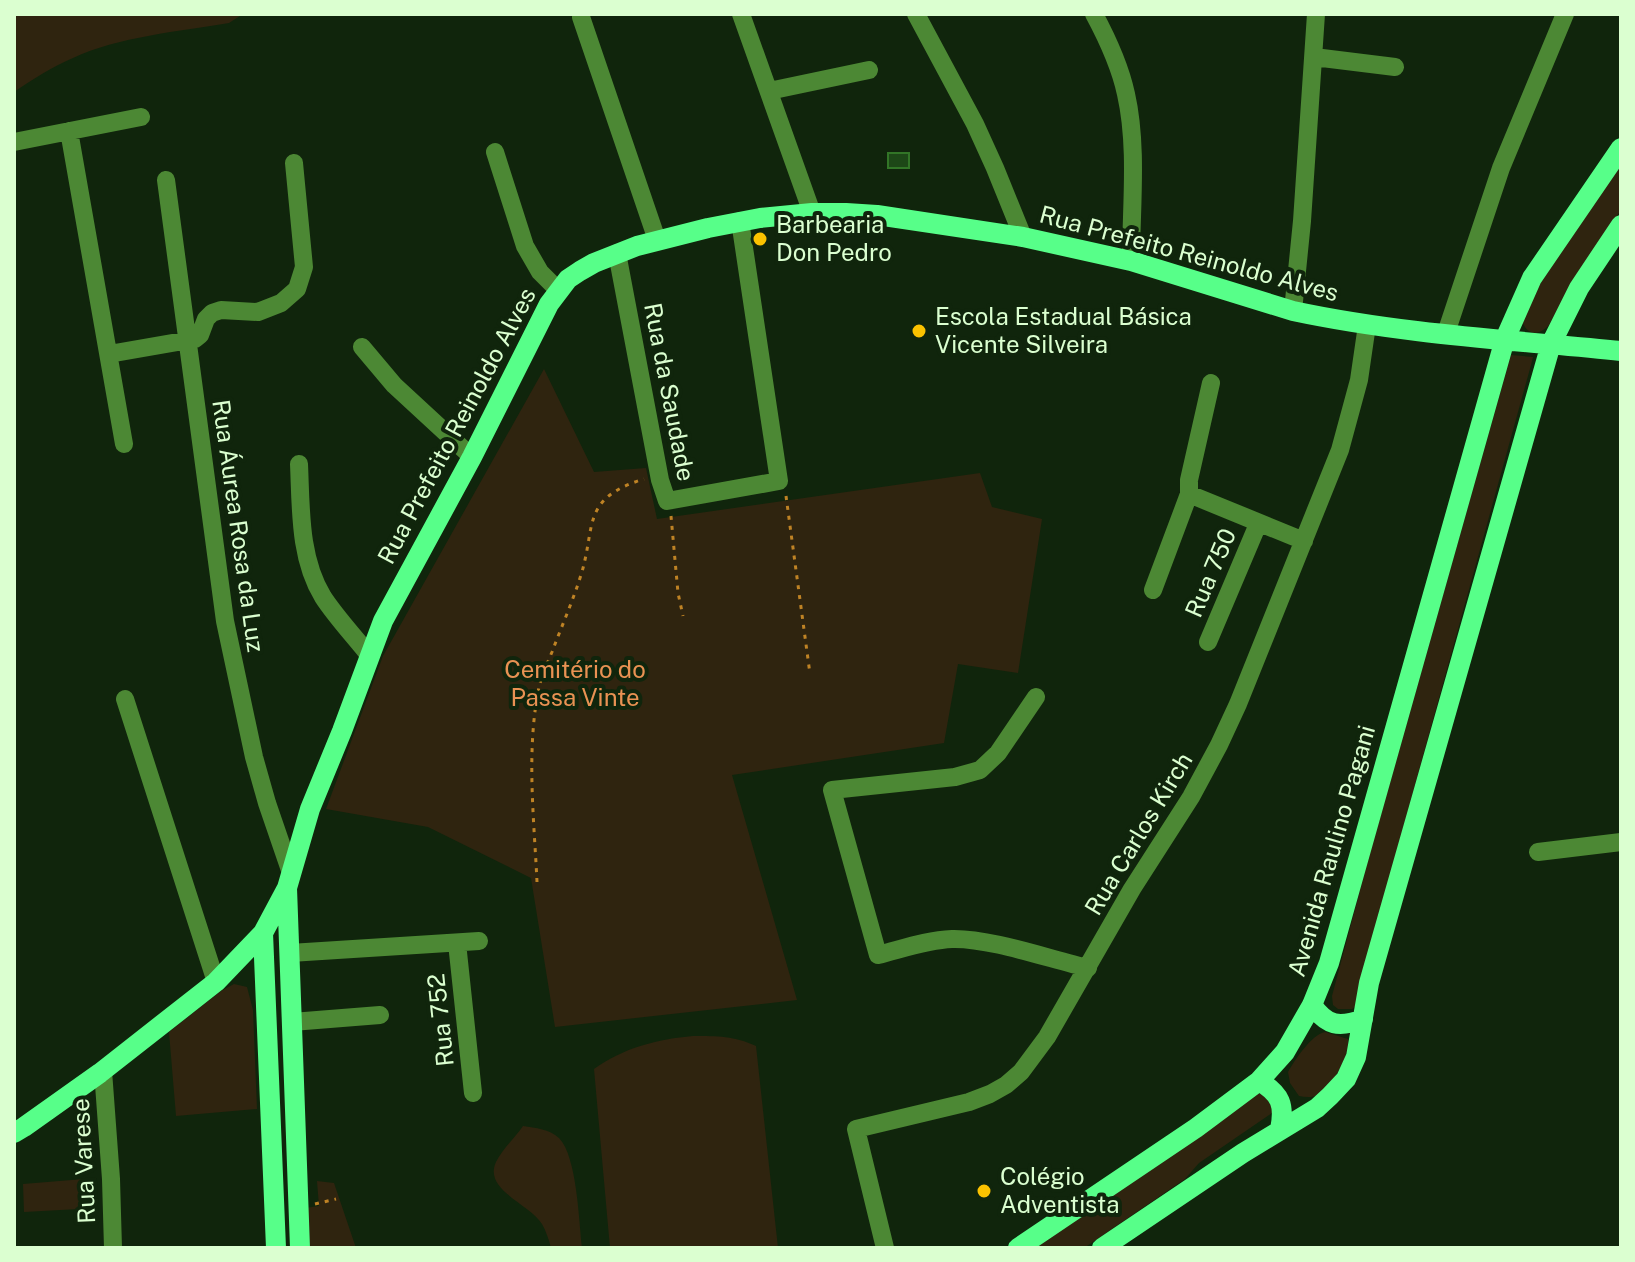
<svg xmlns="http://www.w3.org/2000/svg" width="1635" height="1262" font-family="'Public Sans',sans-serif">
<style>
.green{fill:#2f240f}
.building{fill:#1d4717;stroke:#327527;stroke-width:2}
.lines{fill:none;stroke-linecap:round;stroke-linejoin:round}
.path{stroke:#bf8325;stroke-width:3;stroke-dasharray:4 6;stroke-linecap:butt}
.minor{stroke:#4c8834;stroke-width:18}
.major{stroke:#57ff89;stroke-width:20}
.poi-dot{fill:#fbc200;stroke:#10250c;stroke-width:3}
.labels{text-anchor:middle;stroke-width:8;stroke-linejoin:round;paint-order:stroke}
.poi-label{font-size:24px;fill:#dbffd0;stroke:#10250c;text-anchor:start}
.street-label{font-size:24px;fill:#dbffd0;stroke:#10250c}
.park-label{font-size:24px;fill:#e99253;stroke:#10250c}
</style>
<rect width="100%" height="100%" fill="#10250c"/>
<path class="green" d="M14 14H243L229 23C181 31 117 37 73 58 52 67 33 79 14 92Z
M1621 160V210L1581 268 1549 325C1535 340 1522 332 1521 313Z
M1511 355 1533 357 1531 365 1366 962 1358 1004 1352 1009H1338L1333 1005 1332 996 1370 853Z
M544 369 594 472 646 468 657 519 980 473 992 507 1042 519 1018 673 958 664 944 743 732 775 797 1000 555 1027 531 878 428 827 326 809 383 656Z
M234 984 247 987 253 1010 257 1109 176 1116 169 1032 221 991Z
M1325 1032 1348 1039C1350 1056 1332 1087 1318 1095 1312 1098 1305 1097 1299 1096L1290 1083 1288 1072C1295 1060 1311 1035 1325 1032Z
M693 1036C718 1036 734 1036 756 1046L778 1248H610L594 1069C623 1048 658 1039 693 1036Z
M1257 1094H1262L1273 1105 1272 1113 1199 1163 1185 1179 1084 1248H1029Z
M523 1126C536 1128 549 1129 559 1138 577 1156 579 1222 582 1248H551C549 1240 546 1231 542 1224 530 1204 483 1190 496 1162 502 1149 515 1138 523 1126Z
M96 1178 97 1208 24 1212 23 1184Z
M317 1181 334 1183 356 1248H307L305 1208 319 1206Z"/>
<path class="building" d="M888 153H909V168H888Z"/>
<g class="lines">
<path class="path" d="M786 496 810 674
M671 516 678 593 683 616
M537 882C534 818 526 750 539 687 542 675 547 664 552 652 561 628 572 603 580 578 597 527 579 499 644 479
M315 1204 336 1199"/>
<path class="minor" d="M741 14 812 213
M916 14 975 124 995 168 1023 237
M1094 14C1108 40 1120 66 1126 94 1138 147 1131 208 1131 261
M581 17 657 240
M1314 57 1395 67
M769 91 869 70
M69 131 124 444
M14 142 141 117
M495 152 525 246 540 272 558 290
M166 180 225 621 254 757 267 803 291 873
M617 253 660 480 667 501 779 481 740 221
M1293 311 1302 221 1316 14
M1446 333 1501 168 1565 14
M362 347 394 385 472 457
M109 354 195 339 200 335 206 319 212 313 221 310 258 312 281 303 297 289 304 267 294 163
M1211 383 1189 480V494L1304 541
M299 464C301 508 299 558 323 597 336 617 354 636 369 655
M1153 590 1189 494
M1208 642 1258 524
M1036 697 998 753 980 770 955 777 832 790 878 955C902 949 927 940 952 939 990 938 1049 959 1088 968
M125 699 216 982
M1538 852 1621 842
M457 943 473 1093
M290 953 479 941
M292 1022 380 1015
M103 1071 111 1179 113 1248
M885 1248 856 1129 969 1102 990 1094 1006 1085 1021 1072 1047 1037 1132 889 1191 797 1219 745 1238 704 1340 450 1359 380 1367 325"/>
<path class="major" d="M287 888 300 1248
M263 933 276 1248
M1312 1005C1327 1026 1339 1028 1363 1019
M1259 1081C1281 1094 1285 1105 1280 1130
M14 1133 24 1127 100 1073 216 982 263 933 287 888 310 809 342 731 383 621 472 457 549 304 568 279 580 271 594 263 637 246 708 228 760 218 812 213H846L877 215 1023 237 1131 261 1293 311C1401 334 1512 340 1621 351
M1018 1248 1196 1128 1259 1081 1285 1052 1312 1005 1329 963 1505 339 1532 278 1621 148
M1102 1248 1243 1153 1317 1108 1330 1096 1346 1079 1356 1057 1369 983 1551 344 1579 288 1621 225"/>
</g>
<g class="poi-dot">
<circle cx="760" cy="239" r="8"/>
<circle cx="919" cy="331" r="8"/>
<circle cx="984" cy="1191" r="8"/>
</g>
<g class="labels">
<g class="poi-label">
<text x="776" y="233">Barbearia<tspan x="776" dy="28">Don Pedro</tspan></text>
<text x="935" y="325">Escola Estadual Básica<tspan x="935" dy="28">Vicente Silveira</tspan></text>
<text x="1000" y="1185">Colégio<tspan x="1000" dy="28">Adventista</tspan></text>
</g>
<g class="street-label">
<text transform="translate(1189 254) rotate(15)" y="8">Rua Prefeito Reinoldo Alves</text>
<text transform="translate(669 392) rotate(79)" y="8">Rua da Saudade</text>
<text transform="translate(457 426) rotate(-62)" y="8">Rua Prefeito Reinoldo Alves</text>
<text transform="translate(238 526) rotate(82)" y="8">Rua Áurea Rosa da Luz</text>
<text transform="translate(1211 573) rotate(-67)" y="8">Rua 750</text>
<text transform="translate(1139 834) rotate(-59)" y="8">Rua Carlos Kirch</text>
<text transform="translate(1332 851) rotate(-74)" y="8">Avenida Raulino Pagani</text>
<text transform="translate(441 1020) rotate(-96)" y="8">Rua 752</text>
<text transform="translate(84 1161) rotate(-93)" y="8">Rua Varese</text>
</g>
<g class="park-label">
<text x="575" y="678">Cemitério do<tspan x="575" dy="28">Passa Vinte</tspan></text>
</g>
</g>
<rect width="1635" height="1262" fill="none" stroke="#dbffd0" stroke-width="32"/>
</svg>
